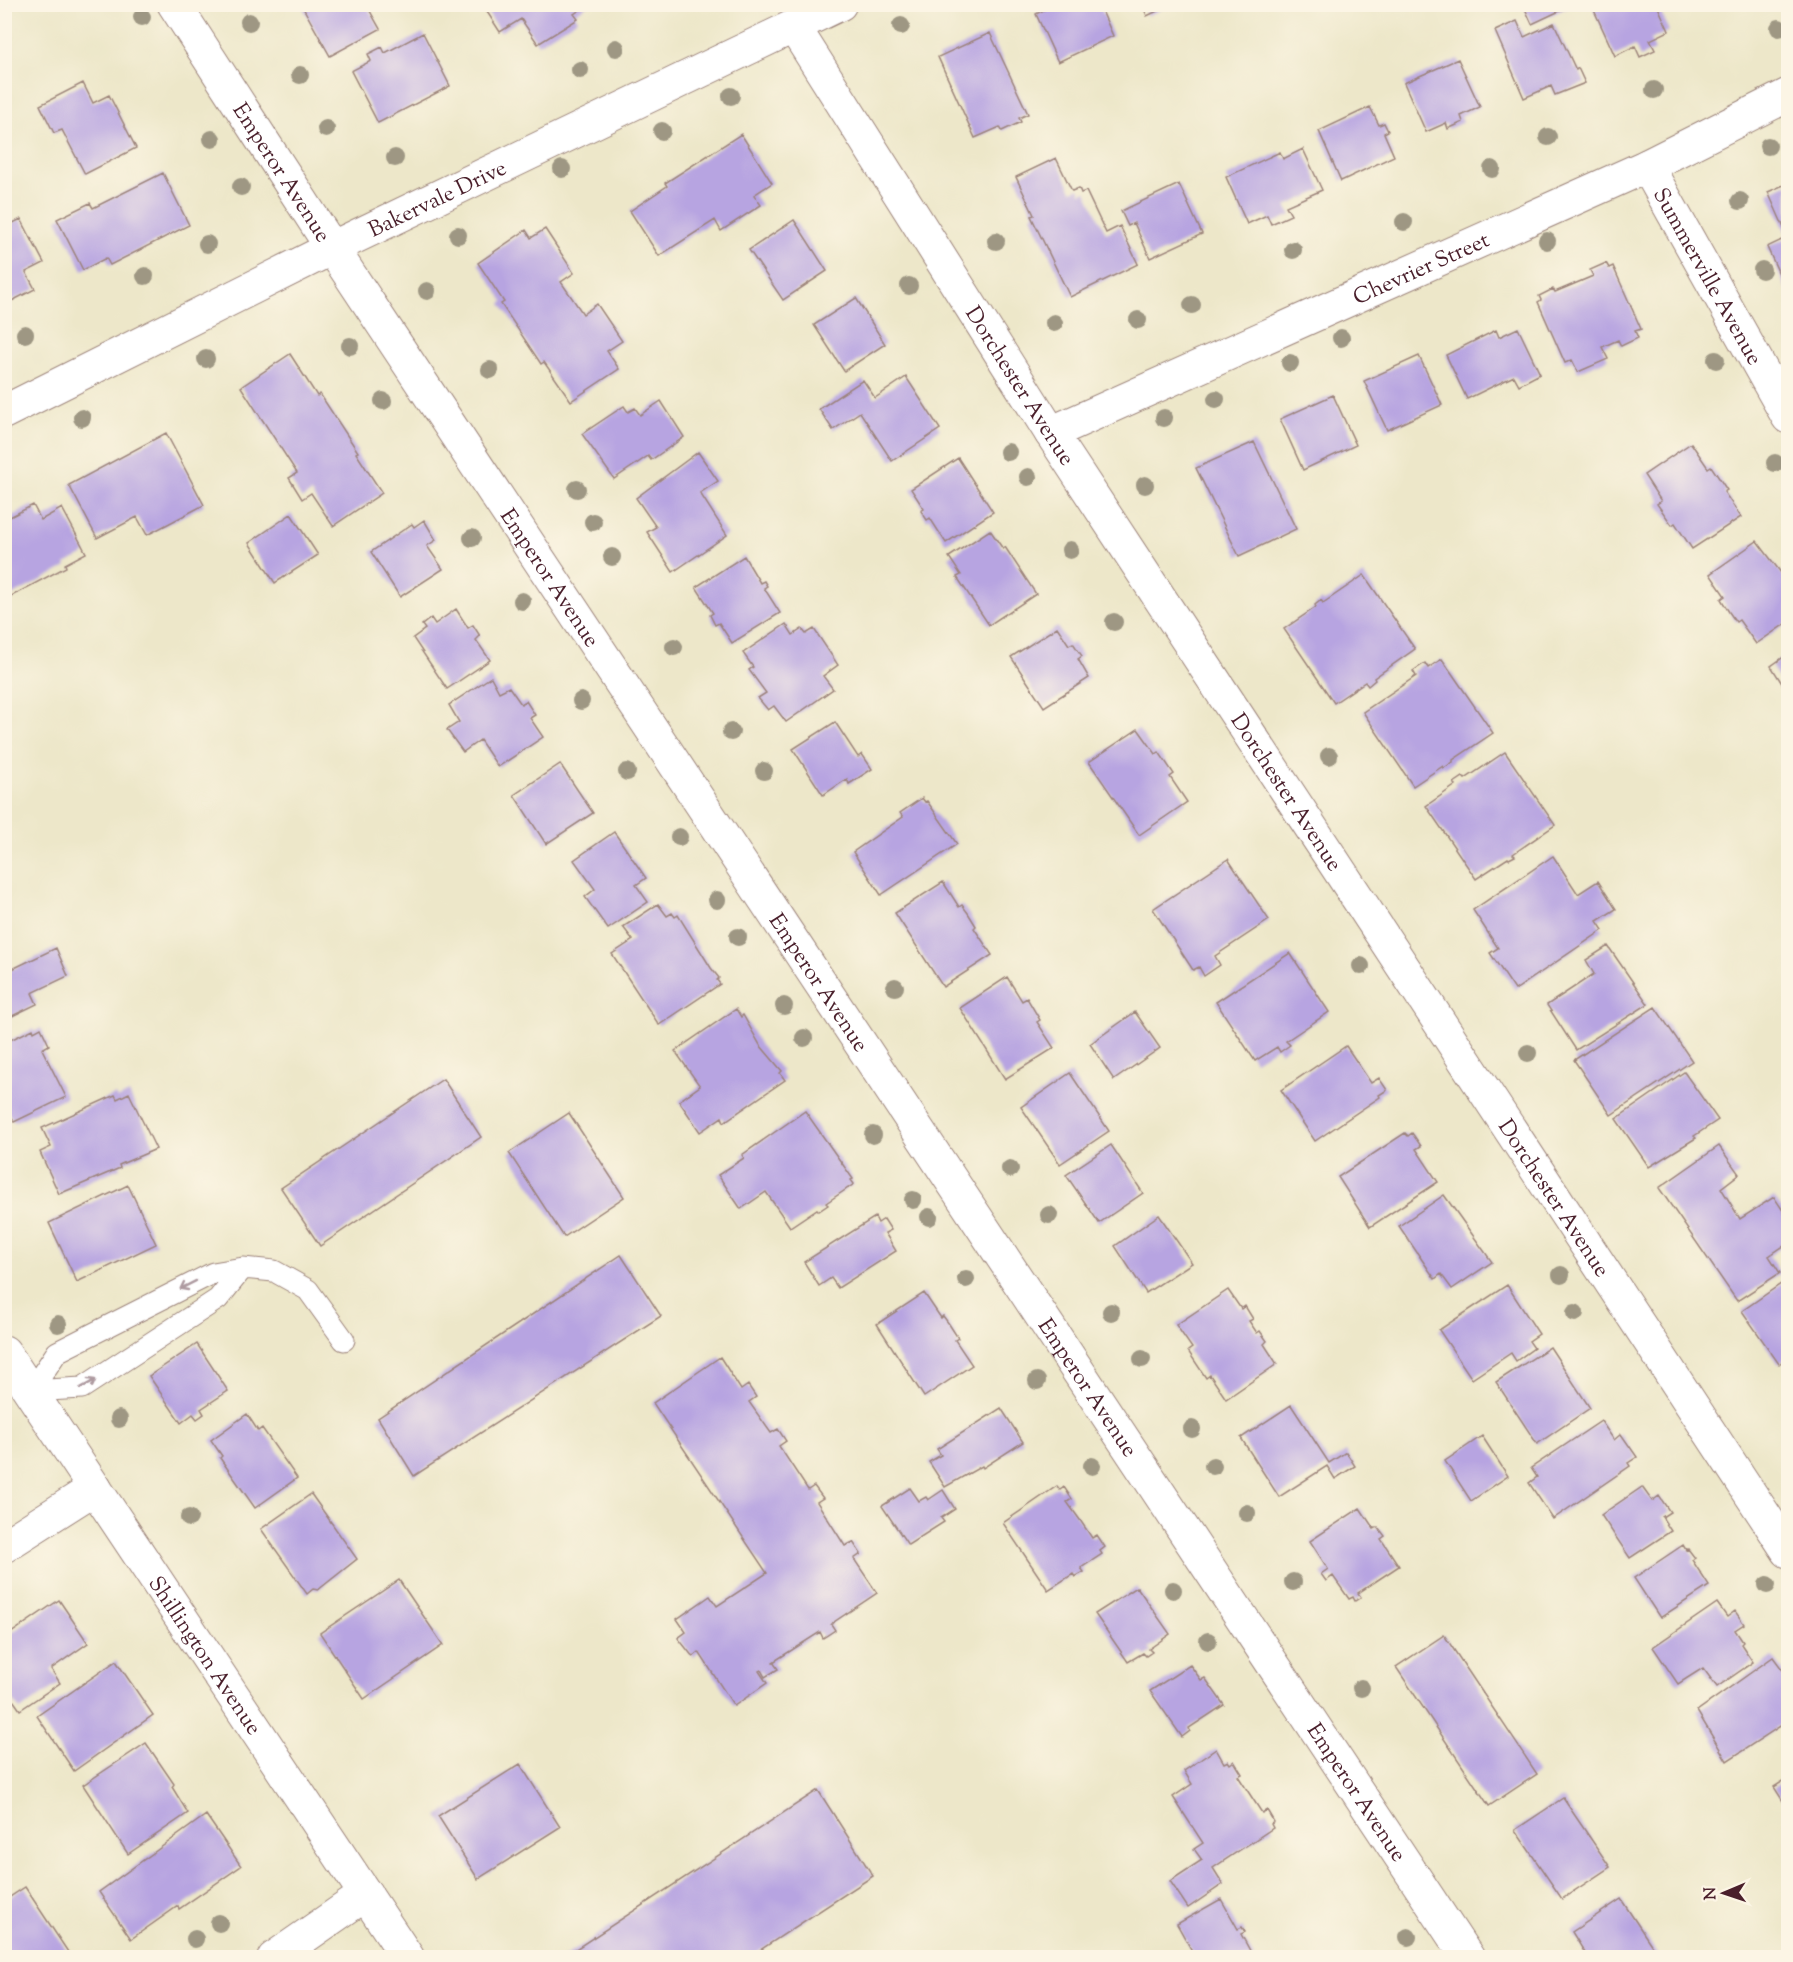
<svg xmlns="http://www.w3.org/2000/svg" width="1793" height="1962" font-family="'Sorts Mill Goudy',serif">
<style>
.building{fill:#b7a4e1}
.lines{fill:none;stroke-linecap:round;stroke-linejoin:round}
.service-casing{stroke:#9c837a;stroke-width:23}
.minor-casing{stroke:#9c837a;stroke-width:35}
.tertiary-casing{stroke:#9c837a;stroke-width:35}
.service{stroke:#fff;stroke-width:21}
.minor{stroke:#fff;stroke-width:33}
.tertiary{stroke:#fff;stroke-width:33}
.tree{fill:#9e9783}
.oneway{stroke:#ae9aa0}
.labels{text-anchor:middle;stroke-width:5;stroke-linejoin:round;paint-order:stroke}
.street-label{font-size:22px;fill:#4a1f2b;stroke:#fcf5e5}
</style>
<rect width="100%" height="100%" fill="#fcf5e5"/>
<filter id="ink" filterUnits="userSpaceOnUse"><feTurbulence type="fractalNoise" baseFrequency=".0167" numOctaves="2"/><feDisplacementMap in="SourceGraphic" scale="12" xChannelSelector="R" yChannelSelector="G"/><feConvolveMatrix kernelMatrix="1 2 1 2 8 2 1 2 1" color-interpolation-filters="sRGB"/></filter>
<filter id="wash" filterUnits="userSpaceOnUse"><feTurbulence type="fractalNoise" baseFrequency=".008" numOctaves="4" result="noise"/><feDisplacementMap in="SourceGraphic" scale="24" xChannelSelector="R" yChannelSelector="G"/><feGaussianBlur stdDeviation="1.35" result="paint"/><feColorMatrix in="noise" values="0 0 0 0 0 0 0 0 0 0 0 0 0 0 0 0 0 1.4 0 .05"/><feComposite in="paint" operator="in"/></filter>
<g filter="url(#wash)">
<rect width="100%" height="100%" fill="#ede7c9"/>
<g id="blocks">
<path class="building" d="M301 4H366L380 29 330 56Z
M482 4H589L574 14 578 19 538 44 521 19 500 32Z
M1099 4 1113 36 1058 62 1036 14 1055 4Z
M1142 4H1172L1147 16Z
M1523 4H1567L1568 7 1532 24Z
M1599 4H1662L1658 7 1669 31 1650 40 1655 50 1640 57 1635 46 1615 56 1593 8Z
M1517 21 1524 37 1554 23 1576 70 1578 68 1585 83 1555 95 1551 86 1524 98 1495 31Z
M423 33 450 86 378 123 351 71 371 61 368 54 382 47 385 53Z
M990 33 1028 114 1019 118 1021 122 1002 131 1000 127 975 138 938 57Z
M1458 59 1480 107 1461 116 1463 122 1448 129 1446 123 1426 132 1404 83Z
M83 83 93 103 109 95 136 148 85 174 62 130 54 133 40 105Z
M1370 107 1379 125 1384 123 1388 131 1384 133 1394 156 1341 181 1319 131Z
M741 134 772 183 754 195 761 205 721 231 715 220 659 256 630 211 667 186 665 183Z
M1303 149 1322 190 1286 206 1291 215 1271 224 1267 215 1247 224 1226 177 1280 152 1283 159Z
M1056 158 1072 191 1079 188 1081 193 1086 191 1106 233 1120 226 1138 264 1070 297 1031 216 1034 215 1016 177Z
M163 173 189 225 110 265 106 258 83 270 57 219 90 203 93 208Z
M1788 183V288L1786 289 1767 247 1788 237 1768 192Z
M1179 184 1202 234 1150 258 1134 223 1128 226 1121 211Z
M4 212 11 224 21 219 44 263 26 272 35 289 4 305Z
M794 220 827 271 783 300 749 250Z
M545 229 574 273 561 282 583 314 597 304 622 341 607 351 619 369 571 401 544 362 541 364 501 304 504 302 478 263 526 230 531 238Z
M1606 263 1609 268 1613 266 1641 329 1635 331 1638 338 1621 346 1618 340 1602 347 1608 359 1578 372 1572 360 1565 363 1538 302 1541 300 1539 296 1553 289 1555 292 1593 276 1590 270Z
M856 298 885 344 844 371 814 325Z
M1518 328 1540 374 1519 385 1514 376 1467 399 1446 355 1496 330 1499 337Z
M290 354 317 396 320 394 358 452 356 453 382 493 333 526 311 493 302 499 289 478 297 473 241 387Z
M1419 356 1442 405 1387 430 1364 381Z
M906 377 940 429 892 461 860 412 833 430 819 409 863 380 875 398Z
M1333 395 1356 445 1303 470 1280 419Z
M661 401 684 437 651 460 648 456 614 479 582 434 624 406 628 412 635 408 640 415Z
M166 433 204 505 147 535 137 517 97 538 69 485Z
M1254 442 1296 529 1239 556 1196 468Z
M1691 443 1708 468 1711 466 1727 490 1724 492 1741 517 1692 549 1675 523 1672 525 1657 504 1661 501 1644 475Z
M698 452 718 481 700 493 727 535 673 572 647 532 656 527 636 498Z
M958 458 993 512 946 543 930 518 927 520 921 511 924 509 911 489Z
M33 505 41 520 62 508 86 553 65 564 66 567 4 600V520Z
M291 514 318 555 275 583 249 543Z
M424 520 436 540 427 546 443 569 400 597 371 552 412 524 414 527Z
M990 530 1003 549 1005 547 1036 594 989 625 957 577 961 575 949 557Z
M1757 541 1788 582V622L1756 644 1739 620 1736 622 1729 612 1721 599 1725 596 1710 574Z
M744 556 760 583 764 581 767 586 764 588 780 613 732 643 719 623 715 625 710 615 713 613 696 587Z
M1364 575 1415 649 1374 678 1375 680 1368 686 1365 682 1334 703 1284 629 1316 607 1315 605 1321 600 1323 603Z
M456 609 468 628 473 625 480 636 476 640 490 660 447 689 413 638 425 629 422 625 431 618 435 624Z
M786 624 793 635 802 629 806 634 814 629 838 665 823 676 833 689 786 722 774 706 768 710 758 698 766 693 749 670 753 667 743 653Z
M1057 627 1069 645 1073 643 1082 656 1078 659 1089 678 1044 707 1011 657Z
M1788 654V693L1771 666Z
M1442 659 1493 733 1453 760V762L1444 768 1443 766 1413 786 1363 712 1416 676 1413 671 1425 663 1428 668Z
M491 677 499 692 509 687 521 704 526 701 535 715 530 718 543 737 498 767 480 740 463 752 447 730 459 722 449 705Z
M835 722 858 757 862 754 872 769 849 784 847 779 823 795 793 749Z
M1138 729 1156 754 1159 752 1174 774 1170 777 1187 802 1139 835 1089 762Z
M1505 752 1555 825 1513 854 1515 856 1509 859 1508 858 1476 879 1426 806 1456 785 1454 783 1463 777 1465 779Z
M560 764 593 813 546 844 514 795Z
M922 798 925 802 927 801 957 844 881 895 853 852 903 817 900 813Z
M614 832 646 878 636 885 648 902 608 929 585 897 595 889 574 860Z
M1553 856 1578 894 1598 881 1616 909 1597 921 1603 930 1515 990 1490 953 1498 948 1473 910Z
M1228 859 1269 920 1215 956 1220 965 1204 976 1199 967 1193 970 1153 909Z
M943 882 959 907 962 905 968 913 976 926 974 928 992 955 943 987 895 913Z
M658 904 667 916 672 913 675 917 678 915 711 968 719 978 717 980 720 984 659 1025 612 954 633 940 623 927Z
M1608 946 1648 1004 1576 1050 1547 1005 1594 974 1586 960Z
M56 948 68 976 32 993 37 1004 4 1020V973Z
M1290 953 1329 1012 1286 1041 1290 1045 1280 1052 1277 1047 1255 1061 1216 1002Z
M1007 977 1022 1001 1027 998 1040 1020 1037 1022 1054 1048 1005 1079 960 1008Z
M1655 1007 1692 1061 1611 1115 1574 1060Z
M736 1009 741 1017 743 1015 760 1045 782 1071 780 1073 785 1080 724 1122 722 1117 700 1132 679 1101 700 1086 675 1051Z
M1135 1012 1160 1048 1114 1080 1090 1044Z
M41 1028 49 1045 42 1049 66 1097 14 1122 4 1103V1043L33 1029 34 1032Z
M1346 1046 1371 1083 1379 1078 1387 1090 1379 1095 1380 1097 1315 1141 1281 1090Z
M1684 1072 1718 1120 1694 1136 1696 1138 1649 1167 1616 1119Z
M1070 1073 1109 1131 1060 1164 1021 1107Z
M443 1079 481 1137 320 1246 281 1188Z
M129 1093 156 1149 119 1165 120 1168 59 1194 40 1152 51 1147 42 1128 115 1095 117 1099Z
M805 1111 853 1179 851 1180 854 1184 826 1203 828 1205 819 1211 817 1209 790 1227 766 1192 741 1209 718 1175 744 1158 742 1155Z
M569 1113 624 1197 564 1237 509 1153Z
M1405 1133 1408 1136 1412 1133 1421 1146 1416 1149 1438 1182 1370 1227 1338 1177Z
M1111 1145 1143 1193 1099 1223 1066 1175Z
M1719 1146 1739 1174 1721 1188 1740 1219 1774 1197 1788 1218V1243L1769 1256 1780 1273 1737 1301 1659 1188Z
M128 1185 156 1244 77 1282 49 1223Z
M1444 1195 1492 1262 1452 1289 1441 1274 1435 1279 1399 1226Z
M1159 1215 1192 1263 1146 1293 1115 1246Z
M875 1217 878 1223 884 1219 891 1230 885 1233 896 1251 838 1288 831 1278 819 1286 804 1262Z
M621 1255 661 1316 414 1476 378 1418Z
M1788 1279V1357L1779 1364 1742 1311Z
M1507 1285 1539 1334 1529 1341 1534 1348 1516 1361 1511 1353 1472 1379 1439 1330Z
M1228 1290 1241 1309 1245 1306 1253 1319 1249 1321 1257 1333 1260 1331 1267 1341 1264 1344 1277 1364 1226 1399 1210 1375 1206 1378 1188 1351 1192 1348 1176 1325Z
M924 1293 941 1318 943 1316 949 1324 958 1338 955 1340 972 1365 924 1397 877 1324Z
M197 1344 228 1391 201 1409 204 1414 197 1419 193 1414 181 1423 149 1376Z
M1550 1347 1590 1408 1537 1444 1496 1382Z
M720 1357 741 1390 748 1385 756 1397 749 1402 771 1433 778 1429 786 1441 779 1446 808 1490 814 1486 823 1498 817 1502 845 1546 853 1542 861 1554 854 1559 877 1593 831 1624 835 1630 823 1638 820 1632 773 1662 778 1669 765 1677 761 1670 759 1671 767 1683 734 1706 699 1652 693 1657 678 1638 686 1632 677 1619 710 1596 717 1606 767 1573 653 1403Z
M1291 1405 1329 1463 1346 1452 1355 1466 1335 1479 1327 1466 1279 1497 1241 1438Z
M1001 1408 1023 1442 983 1468 982 1466 945 1487 929 1462 941 1455 937 1449Z
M247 1414 258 1431 262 1428 297 1478 255 1508 220 1458 222 1456 211 1440Z
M1601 1421 1614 1440 1621 1434 1637 1457 1628 1463 1630 1466 1553 1519 1529 1483 1537 1477 1531 1468Z
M1482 1436 1508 1476 1471 1501 1445 1461Z
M1057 1486 1060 1490 1064 1487 1072 1499 1067 1502 1080 1520 1092 1538 1097 1535 1105 1547 1100 1551 1102 1554 1081 1568 1084 1572 1075 1577 1073 1574 1048 1590 1003 1523Z
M1642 1487 1652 1501 1659 1496 1670 1512 1662 1517 1671 1531 1630 1558 1601 1515Z
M910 1488 919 1501 926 1497 928 1500 943 1490 955 1509 941 1518 944 1522 908 1545 882 1506Z
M311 1494 357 1559 318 1590 313 1589 307 1594 261 1529Z
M1360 1508 1374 1529 1378 1527 1385 1536 1381 1539 1399 1566 1358 1593 1361 1597 1355 1601 1353 1597 1349 1599 1333 1576 1326 1581 1321 1574 1328 1569 1310 1541Z
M1683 1545 1686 1550 1688 1549 1695 1558 1692 1560 1709 1586 1660 1618 1634 1578Z
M399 1580 443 1645 364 1699 320 1633Z
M1137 1587 1170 1634 1149 1649 1152 1652 1146 1656 1143 1653 1128 1662 1095 1614Z
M59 1600 88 1643 51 1669 60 1683 20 1710 4 1687V1638Z
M1717 1603 1727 1617 1735 1611 1744 1624 1735 1630 1743 1642 1741 1644 1753 1662 1717 1687 1703 1668 1678 1684 1653 1647Z
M1444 1635 1537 1774 1489 1806 1396 1667Z
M1773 1657 1788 1677V1692L1782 1697 1788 1707V1721L1727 1761 1697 1711Z
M116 1661 153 1715 74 1771 37 1716Z
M1190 1665 1201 1680 1205 1678 1224 1705 1189 1728 1190 1731 1182 1737 1150 1691Z
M146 1743 174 1784 172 1787 188 1813 128 1854 83 1785Z
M1216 1749 1224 1763 1228 1761 1230 1764 1234 1761 1242 1774 1238 1776 1249 1793 1262 1813 1267 1810 1274 1822 1271 1824 1273 1828 1213 1868 1223 1884 1188 1908 1170 1881 1202 1860 1194 1849 1203 1843 1173 1797 1192 1784 1184 1771Z
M520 1764 560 1827 478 1879 438 1816Z
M1788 1778V1809L1774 1787Z
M818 1790 873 1876 748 1958H562Z
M1563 1798 1610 1867 1562 1899 1515 1830Z
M206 1815 241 1866 179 1909 178 1906 131 1939 99 1892Z
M25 1887 72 1958H4V1901Z
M1221 1899 1238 1929 1242 1927 1245 1932 1241 1934 1254 1958H1196L1177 1924Z
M1621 1899 1644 1934 1660 1958H1588L1572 1932Z"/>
</g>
</g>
<g filter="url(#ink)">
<use href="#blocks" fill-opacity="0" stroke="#9c837a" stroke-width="1.5"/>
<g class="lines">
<g class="service-casing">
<path id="service" d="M31 1391 57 1352 213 1273 243 1268 274 1271 308 1290 344 1340
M31 1391 82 1388 218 1299 243 1268"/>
</g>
<g class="minor-casing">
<g id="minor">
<path id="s1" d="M174 4 332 248 1468 1958"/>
<path id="s2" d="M794 27 1051 433 1788 1551"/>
<path id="s3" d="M1647 166 1788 417"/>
<path id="s4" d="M4 412 332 248 840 4"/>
<path id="s5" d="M1051 433 1647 166 1788 95"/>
<path d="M4 1546 95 1488"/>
<path d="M274 1958 366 1894"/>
</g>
</g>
<g class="tertiary-casing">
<g id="tertiary">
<path id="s6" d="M4 1352 408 1958"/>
</g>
</g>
<use href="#service" class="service"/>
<use href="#minor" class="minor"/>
<use href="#tertiary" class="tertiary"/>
</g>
<g class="tree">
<circle cx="142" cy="17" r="9"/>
<circle cx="249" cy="22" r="9"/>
<circle cx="901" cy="26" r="9"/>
<circle cx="1779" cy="28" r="9"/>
<circle cx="616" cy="48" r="9"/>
<circle cx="580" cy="70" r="9"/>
<circle cx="300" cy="75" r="9"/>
<circle cx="1654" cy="90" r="9"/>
<circle cx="731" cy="96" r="9"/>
<circle cx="326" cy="129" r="9"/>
<circle cx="662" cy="131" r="9"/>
<circle cx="1548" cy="137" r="9"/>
<circle cx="212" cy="139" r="9"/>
<circle cx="1768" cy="146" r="9"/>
<circle cx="395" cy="158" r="9"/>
<circle cx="562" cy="169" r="9"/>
<circle cx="1492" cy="169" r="9"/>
<circle cx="241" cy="187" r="9"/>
<circle cx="1740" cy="201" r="9"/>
<circle cx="1404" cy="222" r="9"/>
<circle cx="458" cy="235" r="9"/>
<circle cx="996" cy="241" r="9"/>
<circle cx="1547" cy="241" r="9"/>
<circle cx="207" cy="244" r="9"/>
<circle cx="1293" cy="250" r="9"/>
<circle cx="1762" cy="270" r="9"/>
<circle cx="145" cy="276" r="9"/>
<circle cx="909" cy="286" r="9"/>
<circle cx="427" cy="291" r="9"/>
<circle cx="1192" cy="305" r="9"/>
<circle cx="1138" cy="320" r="9"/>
<circle cx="1054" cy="323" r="9"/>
<circle cx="25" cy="334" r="9"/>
<circle cx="1341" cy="338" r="9"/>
<circle cx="350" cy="346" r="9"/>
<circle cx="206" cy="359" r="9"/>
<circle cx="1716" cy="360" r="9"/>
<circle cx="1290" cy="363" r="9"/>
<circle cx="490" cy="370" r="9"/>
<circle cx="1216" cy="399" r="9"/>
<circle cx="383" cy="401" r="9"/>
<circle cx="82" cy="418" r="9"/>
<circle cx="1164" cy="418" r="9"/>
<circle cx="1008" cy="452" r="9"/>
<circle cx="1775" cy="463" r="9"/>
<circle cx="1028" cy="477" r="9"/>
<circle cx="1145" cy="485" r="9"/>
<circle cx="577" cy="489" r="9"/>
<circle cx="593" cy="522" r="9"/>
<circle cx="472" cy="538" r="9"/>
<circle cx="1070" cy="550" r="9"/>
<circle cx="612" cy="557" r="9"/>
<circle cx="522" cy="601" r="9"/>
<circle cx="1114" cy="622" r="9"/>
<circle cx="674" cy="647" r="9"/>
<circle cx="581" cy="701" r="9"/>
<circle cx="731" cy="732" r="9"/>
<circle cx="1329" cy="756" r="9"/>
<circle cx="764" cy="771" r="9"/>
<circle cx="627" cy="772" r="9"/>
<circle cx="679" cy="837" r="9"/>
<circle cx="717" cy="900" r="9"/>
<circle cx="738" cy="937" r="9"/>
<circle cx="1361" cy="966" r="9"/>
<circle cx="895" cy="987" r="9"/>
<circle cx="784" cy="1006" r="9"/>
<circle cx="804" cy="1038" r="9"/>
<circle cx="1528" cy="1053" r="9"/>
<circle cx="873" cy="1135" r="9"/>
<circle cx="1010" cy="1169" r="9"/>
<circle cx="913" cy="1200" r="9"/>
<circle cx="1049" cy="1215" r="9"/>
<circle cx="929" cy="1217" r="9"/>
<circle cx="1561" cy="1275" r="9"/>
<circle cx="966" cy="1279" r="9"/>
<circle cx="1111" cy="1312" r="9"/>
<circle cx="1575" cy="1313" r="9"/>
<circle cx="58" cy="1324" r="9"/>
<circle cx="1142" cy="1359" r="9"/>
<circle cx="1037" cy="1381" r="9"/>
<circle cx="119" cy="1419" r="9"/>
<circle cx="1192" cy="1429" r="9"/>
<circle cx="1092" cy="1466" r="9"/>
<circle cx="1213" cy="1466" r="9"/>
<circle cx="1247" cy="1513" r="9"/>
<circle cx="189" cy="1518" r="9"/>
<circle cx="1293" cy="1582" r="9"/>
<circle cx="1767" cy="1585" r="9"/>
<circle cx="1173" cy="1590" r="9"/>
<circle cx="1208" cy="1641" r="9"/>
<circle cx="1361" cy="1688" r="9"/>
<circle cx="219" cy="1923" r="9"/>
<circle cx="1408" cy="1937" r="9"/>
<circle cx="195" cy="1939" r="9"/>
</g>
<defs><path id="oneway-shaft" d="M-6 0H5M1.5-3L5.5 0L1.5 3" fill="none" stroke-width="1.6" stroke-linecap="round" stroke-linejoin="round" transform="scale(1.5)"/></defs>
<g class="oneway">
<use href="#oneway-shaft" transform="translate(188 1285) rotate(153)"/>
<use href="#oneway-shaft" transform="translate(88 1384) rotate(-29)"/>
</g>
</g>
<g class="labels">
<g class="street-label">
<text dy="8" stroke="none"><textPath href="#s1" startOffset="200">Emperor Avenue</textPath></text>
<text dy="8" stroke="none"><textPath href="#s4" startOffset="483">Bakervale Drive</textPath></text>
<text dy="8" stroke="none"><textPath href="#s5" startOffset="405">Chevrier Street</textPath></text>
<text dy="8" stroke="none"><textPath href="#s3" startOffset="126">Summerville Avenue</textPath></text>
<text dy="8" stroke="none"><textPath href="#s2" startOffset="424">Dorchester Avenue</textPath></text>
<text dy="8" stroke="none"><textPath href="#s1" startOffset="686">Emperor Avenue</textPath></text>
<text dy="8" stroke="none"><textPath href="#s2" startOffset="910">Dorchester Avenue</textPath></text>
<text dy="8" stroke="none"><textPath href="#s1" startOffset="1172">Emperor Avenue</textPath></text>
<text dy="8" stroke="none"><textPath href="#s2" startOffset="1396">Dorchester Avenue</textPath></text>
<text dy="8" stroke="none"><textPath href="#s1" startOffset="1658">Emperor Avenue</textPath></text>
<text dy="8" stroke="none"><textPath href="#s6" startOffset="364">Shillington Avenue</textPath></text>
<text dy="8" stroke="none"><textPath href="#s1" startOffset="2144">Emperor Avenue</textPath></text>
</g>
</g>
<rect width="1793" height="1962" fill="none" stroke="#fcf5e5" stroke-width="24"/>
<g transform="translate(1724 1893) rotate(268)" stroke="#fcf5e5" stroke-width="4.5" paint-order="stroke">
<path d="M0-4.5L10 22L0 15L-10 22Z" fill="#4a1f2b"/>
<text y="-9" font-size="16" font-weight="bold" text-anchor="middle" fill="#4a1f2b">N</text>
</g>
</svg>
